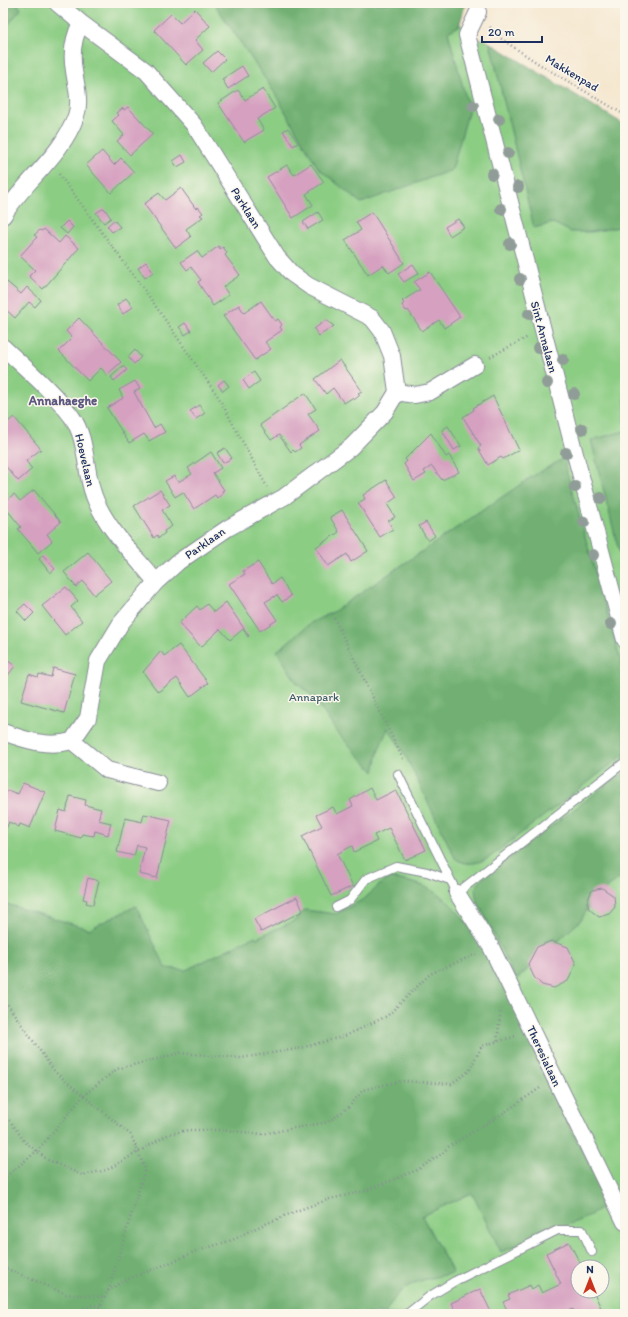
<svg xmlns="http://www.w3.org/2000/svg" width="628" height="1317" font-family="Itim,sans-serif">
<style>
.green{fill:#8ccd84;stroke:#547e71;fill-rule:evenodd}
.forest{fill:#71b072;stroke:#467068}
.building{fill:#d6a0c0}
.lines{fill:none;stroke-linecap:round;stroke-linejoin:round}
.service-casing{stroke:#888b96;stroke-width:10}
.minor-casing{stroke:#888b96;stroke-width:18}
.path{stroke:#888b96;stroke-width:2.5;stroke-dasharray:1 3;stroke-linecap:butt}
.service{stroke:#fff;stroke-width:8}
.minor{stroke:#fff;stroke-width:16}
.tree{fill:#909c97}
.labels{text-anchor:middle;stroke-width:3;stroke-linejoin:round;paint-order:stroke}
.street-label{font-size:12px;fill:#1b2f5e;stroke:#fbf7ec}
.park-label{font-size:12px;fill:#3d5e69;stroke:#fbf7ec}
.neighbourhood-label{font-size:13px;font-weight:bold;fill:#5c5780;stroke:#fbf7ec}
</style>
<rect width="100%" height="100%" fill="#fbf7ec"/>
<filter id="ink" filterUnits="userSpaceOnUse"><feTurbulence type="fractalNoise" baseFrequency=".025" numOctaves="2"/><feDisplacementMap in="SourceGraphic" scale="8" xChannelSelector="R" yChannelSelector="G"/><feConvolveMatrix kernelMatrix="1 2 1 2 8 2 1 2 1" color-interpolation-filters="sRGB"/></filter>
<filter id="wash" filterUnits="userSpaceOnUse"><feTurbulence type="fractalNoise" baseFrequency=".012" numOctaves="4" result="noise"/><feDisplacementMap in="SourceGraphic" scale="16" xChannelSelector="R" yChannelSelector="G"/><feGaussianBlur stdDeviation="0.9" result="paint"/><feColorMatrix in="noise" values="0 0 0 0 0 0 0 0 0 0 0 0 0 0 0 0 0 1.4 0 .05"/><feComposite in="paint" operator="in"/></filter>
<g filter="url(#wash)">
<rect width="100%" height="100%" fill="#f5e7cf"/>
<path class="green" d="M3 3H456V21L479 40 483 39 490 43 491 49 625 127V1314H3ZM578 1267H602V1291H578Z"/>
<path class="forest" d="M3 3H17L21 9 3 31Z
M214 3H464L465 5 459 26 448 32 469 109 452 170 361 203 318 168 274 92Z
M490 43 625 125V226L591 232H571L553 223 534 228Z
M625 431V575L591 440Z
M571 454 565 466 625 676V754L490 857C479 863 466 867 455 858L404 753 388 728 379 749 374 772 336 731 314 698 297 683 277 651 312 622 333 612 533 476Z
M621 774 625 775V874L593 899 581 920 516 980 476 898 475 888 484 877Z
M391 878C404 881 420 883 432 890 487 921 534 1054 562 1112 576 1140 591 1166 605 1193L604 1201 599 1210 585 1218 501 1252 472 1193 422 1216 453 1273C420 1281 402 1280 385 1314H3V903L89 929 136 906 166 968 186 970 255 936 256 938 294 921 305 910 336 914 364 899 383 882Z"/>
<g id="blocks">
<path class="building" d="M195 9 210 26 195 40 203 50 186 65 154 30 171 14 180 23Z
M217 51 225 59 211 72 203 63Z
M242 66 248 76 228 89 222 79Z
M263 89 275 108 257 119 264 130 244 142 218 103 238 90 245 100Z
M128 107 153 134 130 155 117 141 124 135 112 121 119 115 117 113 123 108 124 110Z
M288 128 298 143 293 146 283 131Z
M102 151 114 165 121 158 134 172 111 193 86 165Z
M182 155 186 162 177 167 173 161Z
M311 164 324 182 306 194 313 205 293 218 267 177 287 165 294 175Z
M181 188 196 209 198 207 203 213 200 215 203 217 186 229 191 237 176 248 144 204 159 193 165 200Z
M104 208 111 218 104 223 96 213Z
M318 212 323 220 308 229 303 222Z
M372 212 404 263 389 273 383 265 368 275 345 240 361 230 356 222Z
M458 219 464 227 450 236 445 227Z
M114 220 120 227 112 232 107 226Z
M67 221 73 227 67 234 60 228Z
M44 229 59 243 65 236 79 248 43 289 29 276 35 270 20 256 37 237 34 235 40 230 42 231Z
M219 246 220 249 223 247 227 253 225 255 240 275 223 287 229 295 213 306 198 282 201 280 191 267 187 270 181 262 197 251 202 258Z
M146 262 153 272 145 278 138 268Z
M413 264 419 273 404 282 398 274Z
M430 272 460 317 444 328 439 320 422 331 408 310 406 311 402 305 404 303 402 301 420 290 414 282Z
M7 282 21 294 27 287 41 300 35 307 29 302 15 318 3 307V287Z
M126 298 133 307 123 314 117 305Z
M261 301 275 321 278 319 282 325 280 327 282 330 265 342 271 349 255 360 223 316 239 305 244 313Z
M79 318 121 362 107 375 101 368 88 381 59 351 72 338 66 331Z
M326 320 334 326 319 336 314 329Z
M185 323 191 331 185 335 179 327Z
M135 350 141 357 134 364 128 357Z
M340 360 362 391 358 393 360 395 354 400 352 398 344 403 333 388 326 394 315 379Z
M123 366 127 370 114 381 111 377Z
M254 372 260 381 249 389 243 380Z
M224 380 229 386 223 391 218 385Z
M135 381 140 389 134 392 154 428 160 424 165 432 149 441 144 434 129 443 107 408 123 398 119 390Z
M305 393 316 409 308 414 320 431 299 445 301 448 295 452 293 450 291 452 279 435 271 440 260 425Z
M493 396 519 450 503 459 501 457 488 465 478 448 481 446 463 417 474 410 473 408Z
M200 405 205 413 196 419 190 411Z
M14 417 41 449 26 461 32 469 18 481 3 463V426Z
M448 426 461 446 454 450 442 430Z
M431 433 446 457 449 455 459 472 442 480 432 466 424 471 426 474 414 481 404 464 407 461 405 459Z
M225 448 232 458 223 463 217 453Z
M211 452 221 468 213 473 224 490 222 491 223 494 217 498 215 495 194 509 183 492 175 497 165 481 174 476 178 482 192 474 188 468Z
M386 480 397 497 387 504 395 517 388 521 393 529 380 537 358 503 365 499 363 495Z
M34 490 61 522 47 534 52 541 38 553 18 529 21 527 8 511 6 514 3 511V503L14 494 20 501Z
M160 490 170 505 162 510 172 526 164 531 165 533 159 538 157 535 154 538 134 506Z
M342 510 368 551 351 562 347 554 328 566 316 547 339 532 330 517Z
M426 522 435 536 428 541 419 526Z
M88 552 111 581 94 595 83 581 76 587 64 572Z
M43 555 55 569 50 573 39 559Z
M258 562 272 584 280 578 291 596 282 602 277 595 265 602 277 620 260 631 229 584 245 574 243 571Z
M66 587 78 601 71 607 82 621 65 635 42 606Z
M226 602 249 636 248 637 243 629 230 640 220 629 201 647 179 623 197 606 200 610 207 604 214 612Z
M25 604 34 613 26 621 17 611Z
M179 645 208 683 190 697 177 678 158 692 143 672 161 651 164 656Z
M3 657 15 666 3 682Z
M53 668 75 674 64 713 21 701 29 674 38 677 39 674 51 677Z
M23 783 45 792 30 828 20 824 19 827 9 822 3 836V800L7 790 18 794Z
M370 788 376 800 396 790 426 850 405 860 389 828 374 835 377 841 354 852 352 846 337 854 353 886 331 896 302 836 322 826 316 815 333 807 337 814 353 806 350 800Z
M70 796 86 800 85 805 101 809 98 820 111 823 108 835 95 831 94 836 82 834 81 838 55 831 60 810 66 812Z
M144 814 171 820 157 878 139 874 145 847 137 845 134 856 117 852 125 818 142 822Z
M88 878 99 881 93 905 86 903 87 900 83 899Z
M602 888 614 896 615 907 609 914 599 917 589 909 587 902 592 890Z
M297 897 303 911 261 932 254 919Z
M551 941 568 947 576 964 568 981 554 988 542 985 534 977 528 964 537 947Z
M569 1242 582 1267H578V1291H593L603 1312 599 1314H576L573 1309 563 1314H498L507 1310 503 1302 510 1299 508 1295 530 1285 532 1289 538 1285 542 1293 561 1284 546 1253Z
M480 1289 492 1314H457L451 1303Z"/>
</g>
</g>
<g filter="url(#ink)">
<use href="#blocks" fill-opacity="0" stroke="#888b96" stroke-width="1"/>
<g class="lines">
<g class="service-casing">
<path id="service" d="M398 774 457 893 625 762
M336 907 350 900 366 879 396 866 427 872 450 880
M407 1314 430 1296 455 1281 558 1230H582L592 1252"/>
</g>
<g class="minor-casing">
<path id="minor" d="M478 12 467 35 575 454 625 640
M3 216C24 181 62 156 76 116 81 102 76 85 74 71 71 54 73 38 81 23
M3 347C26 369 53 391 72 417 88 440 84 470 94 496 105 527 135 556 156 582
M397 392 415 395 430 392 475 365
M3 732C25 740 48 748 72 741L88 718 98 661 121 623 156 582 178 562 228 528 284 497 351 447 385 412 397 392 392 356 382 331 372 318 309 286 292 274 277 257 194 125 146 71 81 23 57 3
M72 741 107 770 158 783
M457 893 491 947 625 1222"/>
</g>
<path class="path" d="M490 27 500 38 539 64 625 115
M59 174 148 295 219 398 267 487
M490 357 528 337
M334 618 404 761
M3 998 55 1072 131 1135 145 1169 108 1291 96 1314
M497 1041 501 1009
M3 1115 11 1122 24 1141 48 1160 82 1175 107 1170 169 1134 188 1130H223L262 1134 328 1122 349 1107 363 1090 386 1084 405 1081 451 1084 469 1071 482 1046 516 1036
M3 1179 37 1151 84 1095 117 1069 180 1053 241 1058 297 1049 345 1036 387 1016 430 974 476 954
M3 1267 66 1294 105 1297
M108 1291 123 1281 177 1260 194 1252 235 1239 251 1230 299 1210 330 1199 365 1191 417 1170 443 1153 448 1147 502 1114 540 1088
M73 1314C82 1309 89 1304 100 1306"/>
<use href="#service" class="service"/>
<use href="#minor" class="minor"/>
</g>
<g class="tree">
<circle cx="473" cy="106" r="6"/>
<circle cx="499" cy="119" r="6"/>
<circle cx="508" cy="153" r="6"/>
<circle cx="492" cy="174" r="6"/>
<circle cx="518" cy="187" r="6"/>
<circle cx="501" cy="209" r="6"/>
<circle cx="510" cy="244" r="6"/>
<circle cx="520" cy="279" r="6"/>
<circle cx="529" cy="314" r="6"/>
<circle cx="538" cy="348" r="6"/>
<circle cx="563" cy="360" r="6"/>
<circle cx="547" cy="383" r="6"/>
<circle cx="574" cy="394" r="6"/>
<circle cx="582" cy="429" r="6"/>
<circle cx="566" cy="453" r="6"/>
<circle cx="575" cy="487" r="6"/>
<circle cx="601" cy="498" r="6"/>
<circle cx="584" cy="522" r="6"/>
<circle cx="593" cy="555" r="6"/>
<circle cx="611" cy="624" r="6"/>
</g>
</g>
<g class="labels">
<g class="street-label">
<text transform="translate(572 73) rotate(31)" y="4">Makkenpad</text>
<text transform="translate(246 208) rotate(58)" y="4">Parklaan</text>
<text transform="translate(544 337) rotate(75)" y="4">Sint Annalaan</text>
<text transform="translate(85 460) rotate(77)" y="4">Hoevelaan</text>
<text transform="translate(205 543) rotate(-35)" y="4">Parklaan</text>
<text transform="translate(544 1056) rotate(65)" y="4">Theresialaan</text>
</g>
<g class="park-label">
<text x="314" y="701">Annapark</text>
</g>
<g class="neighbourhood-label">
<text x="63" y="405">Annahaeghe</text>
</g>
</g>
<rect width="628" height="1317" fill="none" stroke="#fbf7ec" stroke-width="16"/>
<g transform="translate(590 1279)"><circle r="19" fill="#fbf7ec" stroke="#a1a7b3"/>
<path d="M0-3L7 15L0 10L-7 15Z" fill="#c8321e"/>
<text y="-6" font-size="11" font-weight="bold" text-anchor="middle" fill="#1b2f5e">N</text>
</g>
<path d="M482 36v6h60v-6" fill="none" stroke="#1b2f5e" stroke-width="2"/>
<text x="488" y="36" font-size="12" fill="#1b2f5e" stroke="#fbf7ec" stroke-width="3" paint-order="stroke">20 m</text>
</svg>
